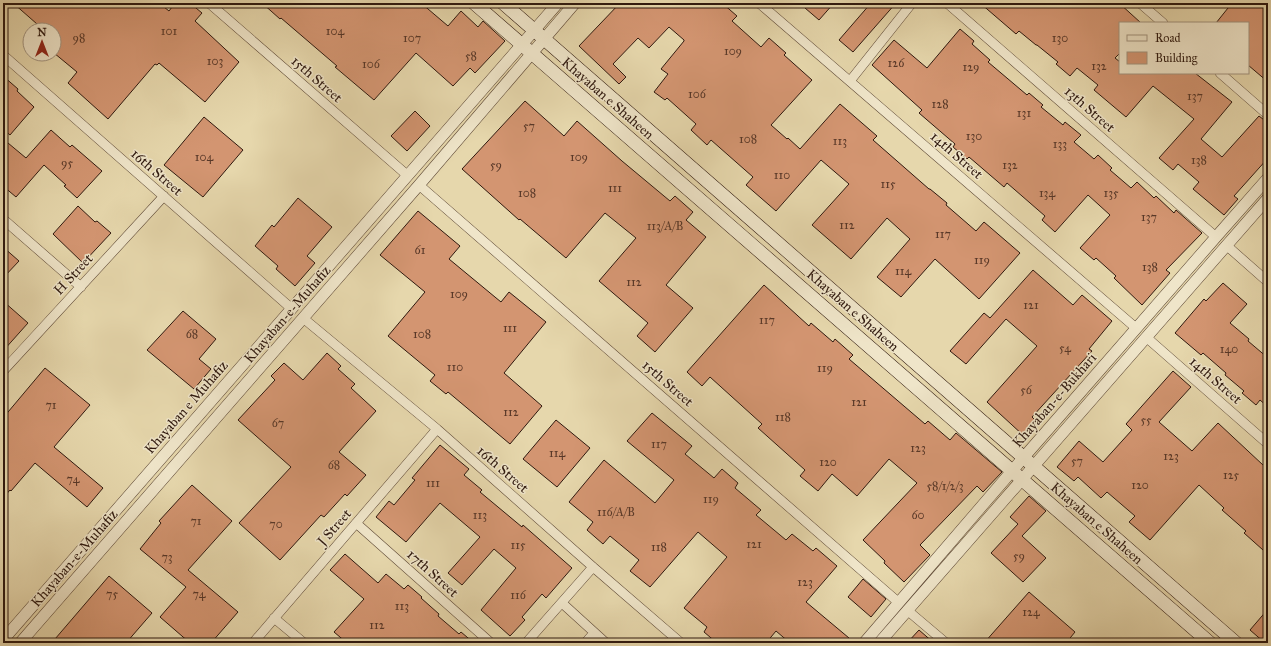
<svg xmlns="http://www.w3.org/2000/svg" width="1271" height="646" font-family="'IM FELL Great Primer',serif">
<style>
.building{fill:#d39571;stroke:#2f190f}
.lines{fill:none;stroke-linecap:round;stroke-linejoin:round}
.minor-casing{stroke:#5d4836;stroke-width:10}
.tertiary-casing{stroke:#5d4836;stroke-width:12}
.secondary-casing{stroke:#2f190f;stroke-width:14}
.minor{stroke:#efe5c9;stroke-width:9}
.tertiary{stroke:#efe5c9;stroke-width:11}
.secondary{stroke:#efe5c9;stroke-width:13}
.labels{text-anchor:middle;stroke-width:3;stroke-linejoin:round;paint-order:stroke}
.number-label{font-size:12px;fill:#583828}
.street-label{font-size:14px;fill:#2f190f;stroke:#efe5c9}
</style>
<rect width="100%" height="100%" fill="#e6d7ac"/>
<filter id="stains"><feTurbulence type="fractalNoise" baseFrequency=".005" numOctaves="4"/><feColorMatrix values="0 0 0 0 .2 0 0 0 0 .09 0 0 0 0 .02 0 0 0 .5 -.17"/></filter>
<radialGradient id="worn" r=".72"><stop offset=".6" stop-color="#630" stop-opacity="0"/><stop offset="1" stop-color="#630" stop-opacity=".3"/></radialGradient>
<path class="building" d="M13 3H159L169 11 175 3H190L202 13 195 21 239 62 205 102 159 63 157 65 155 64 108 119 68 83 77 72 54 53V30H32L37 24Z
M262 3H421L448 26 461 11 478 27 483 21 505 41 475 73 470 68 453 86 416 53 374 100 335 67 337 66 281 18 280 19Z
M620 3H722L737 16 732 21 761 47 769 38 786 53 784 55 812 80 771 125 787 139 788 138 800 149 840 104 877 136 873 140 929 189H930L947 203 946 205 976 231 984 222 1020 253 979 299 935 259 901 297 877 277 910 239 887 218 851 259 812 225 849 184 821 160 776 211 746 185 753 177 711 140 707 145 691 130 696 124 667 98 665 100 654 92 668 74 661 69 684 41V40L669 27 649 48 638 38 613 64 626 77 619 84 579 46Z
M809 3H834L819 20 805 8Z
M871 3H896L853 52 839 40Z
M980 3H1119L1141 23H1120V53L1115 58 1120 62V73H1195L1232 102 1201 139 1222 157 1259 116 1268 123V158L1234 196 1238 199 1224 215 1193 189 1199 182 1178 164 1173 170 1159 158 1194 119 1153 86 1126 117 1094 90 1098 85 1077 68 1070 76 1056 64 1058 62 1037 45H1036L1019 31 1016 34Z
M1232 3H1268V82L1248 65V23H1216Z
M960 29 974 41 972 44 990 60 988 62 1027 95 1029 93 1043 105 1041 107 1063 125 1065 122 1081 135 1074 142 1094 159 1098 155 1112 168 1110 170 1131 188 1137 182 1154 198 1156 196 1174 213 1176 210 1202 233 1166 270 1170 273 1142 305 1114 278 1116 276 1096 258 1094 260 1080 248 1110 215 1088 195 1055 232 1042 220 1045 216 1007 183 1004 187 969 157 967 159 953 147 955 144 919 113 922 110 872 65 894 40 927 68Z
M3 76 18 89 17 91 34 107 10 135 3 129Z
M525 101 564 136 577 121 622 161 670 201 675 196 693 212 686 220 706 237 666 285 693 308 655 352 637 336 648 323 599 281 636 238 605 213 566 258 520 219 519 220 462 169Z
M415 111 430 126 407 151 391 136Z
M204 117 243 150 203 197 164 165Z
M51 130 70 147 72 145 102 171 77 198 64 186 66 185 44 165 16 197 3 186V148L8 143 26 158Z
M298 198 332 227 307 256 315 263 295 286 276 269 278 266 255 246 272 225 274 227Z
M78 206 95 222 97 221 111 233 83 263 53 234Z
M418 211 460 246 449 259 501 302 509 292 546 322 504 373 542 406 510 444 448 392 446 394 430 381 435 375 388 336 425 292 380 255Z
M3 247 19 261 3 278Z
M1033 270 1073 305 1082 295 1112 321 1089 349 1092 351 1032 417 1037 422 1024 436 987 402 1037 346 1006 319 966 364 950 351 984 313 990 318Z
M1223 283 1247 304 1230 323 1249 339 1248 341 1268 358V407L1260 400 1256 405 1242 393 1244 391 1225 375 1226 373 1203 353 1201 355 1175 333 1204 299 1206 301Z
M764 285 809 326 811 323 833 342 835 339 853 355 849 359 925 424 928 421 950 440 956 433 1002 472 983 492 977 486 920 545 930 555 904 582 884 563 885 561 863 540 917 483 889 459 857 496 832 474 818 491 800 476 805 470 758 428 762 424 710 377 702 386 687 372Z
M3 301 28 323 3 351Z
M183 311 216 339 199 359 211 369 194 389 147 350Z
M327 353 341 366 338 369 355 384 351 388 376 411 339 452 366 475 347 496 345 494 324 517 321 515 280 560 239 523 291 467 238 420 275 380 271 376 284 363 303 380Z
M45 368 90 405 54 447 103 488 87 507 35 463 11 491 10 490 3 498V418Z
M1173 371 1191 387 1159 422 1192 451 1218 423 1263 465 1268 460V544L1263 550 1244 533 1246 531 1222 510 1224 508 1199 485 1150 540 1129 522 1135 516 1107 492 1101 498 1078 477 1074 481 1057 467 1079 441 1103 462 1132 430 1126 424Z
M652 413 692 446 685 454 714 478 722 469 738 483 735 488 761 510 756 515 786 540 792 534 813 551 816 548 837 566 806 602 849 638 845 643H790L776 631 766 643H717L704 632 707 627 684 608 727 557 698 532 650 587 630 571 639 560 610 536 603 544 587 530 593 522 569 502 604 460 655 503 674 480 627 441Z
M556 420 590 448 557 487 523 459Z
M440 445 469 469 464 475 482 490 480 492 522 527 523 525 572 568 546 598 542 594 522 617 525 620 510 636 481 610 516 568 494 549 462 585 448 573 480 537 440 503 406 542 376 517 389 501 394 505 415 480 412 478Z
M192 485 232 521 188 570 238 612 211 643H190L160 617 186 587 140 549 161 523 159 521Z
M1029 496 1046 511 1022 536 1046 558 1023 582 991 553 1018 524 1010 517Z
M345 554 378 583 386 574 404 589 408 585 422 597 421 598 439 614 438 616 459 634 461 632 474 643H347L334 632 364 599 330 570Z
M109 576 152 613 126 643H60L55 639Z
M863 579 886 599 871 617 848 597Z
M1029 592 1075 632 1066 643H984Z
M1268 609V643H1265L1250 630Z
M919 630 934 643H907Z"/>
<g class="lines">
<g class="minor-casing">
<path id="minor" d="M209 3 407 175
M759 3 1136 328
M947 3 1216 237
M1140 3 1163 23
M3 55 292 309
M1220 73 1268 115
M850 81 912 3
M419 185 898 602
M3 219 81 287
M1226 245 1268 282
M303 318 437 429 593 567 681 643
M1146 337 1268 444
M3 371 164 196
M356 523 491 643
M562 603 606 643
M907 610 946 643
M274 618 304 643
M253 643 437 429
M526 643 593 567
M585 643 594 633"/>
</g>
<g class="tertiary-casing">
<path id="tertiary" d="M3 640 558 3
M20 643 419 185 575 3
M864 643 1024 457 1216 237 1268 178
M879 643 1268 198"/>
</g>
<g class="secondary-casing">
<path id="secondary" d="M474 3 1210 643
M503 3 1236 643"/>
</g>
<use href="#minor" class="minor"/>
<use href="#tertiary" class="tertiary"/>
<use href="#secondary" class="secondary"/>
</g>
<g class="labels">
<g class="number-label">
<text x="169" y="35">101</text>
<text x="335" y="35">104</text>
<text x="79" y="42">98</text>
<text x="412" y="42">107</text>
<text x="1060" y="42">130</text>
<text x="733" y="55">109</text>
<text x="471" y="60">58</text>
<text x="215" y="65">103</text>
<text x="896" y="67">126</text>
<text x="371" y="68">106</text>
<text x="1099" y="70">132</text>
<text x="971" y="71">129</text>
<text x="697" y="98">106</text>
<text x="1195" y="100">137</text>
<text x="940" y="108">128</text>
<text x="1024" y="117">131</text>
<text x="529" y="130">57</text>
<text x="974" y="140">130</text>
<text x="748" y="143">108</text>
<text x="840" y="145">113</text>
<text x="1060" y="148">133</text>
<text x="204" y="161">104</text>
<text x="579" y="161">109</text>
<text x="1199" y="164">138</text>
<text x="67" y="167">95</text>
<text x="496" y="169">59</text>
<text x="1010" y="169">132</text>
<text x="782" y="179">110</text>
<text x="888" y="188">115</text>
<text x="615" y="192">111</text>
<text x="527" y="197">108</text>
<text x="1047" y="197">134</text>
<text x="1111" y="197">135</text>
<text x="1149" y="221">137</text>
<text x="847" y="229">112</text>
<text x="665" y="230">113/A/B</text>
<text x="943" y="238">117</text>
<text x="420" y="254">61</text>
<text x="982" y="264">119</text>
<text x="1150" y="271">138</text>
<text x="903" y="275">114</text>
<text x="634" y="286">112</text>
<text x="459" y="298">109</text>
<text x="1031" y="309">121</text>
<text x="767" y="324">117</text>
<text x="510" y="332">111</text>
<text x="192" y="338">68</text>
<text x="422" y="338">108</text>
<text x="1065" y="352">54</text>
<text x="1229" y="353">140</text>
<text x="455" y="371">110</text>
<text x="825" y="372">119</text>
<text x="1026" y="394">56</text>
<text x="859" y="406">121</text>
<text x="51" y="409">71</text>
<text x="511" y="416">112</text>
<text x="783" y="421">118</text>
<text x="1146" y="424">55</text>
<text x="278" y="427">67</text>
<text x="659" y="448">117</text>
<text x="918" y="452">123</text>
<text x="557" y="457">114</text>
<text x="1171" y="460">123</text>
<text x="1077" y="465">57</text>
<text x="828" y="466">120</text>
<text x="334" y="469">68</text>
<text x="1231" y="479">125</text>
<text x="73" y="483">74</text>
<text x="433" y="487">111</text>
<text x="1140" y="489">120</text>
<text x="945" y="490">58/1/2/3</text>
<text x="711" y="503">119</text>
<text x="616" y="516">116/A/B</text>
<text x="480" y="519">113</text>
<text x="918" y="519">60</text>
<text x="196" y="525">71</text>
<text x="276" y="528">70</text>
<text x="754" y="548">121</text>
<text x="518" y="549">115</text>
<text x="659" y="551">118</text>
<text x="1019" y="560">59</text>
<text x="167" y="561">73</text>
<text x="805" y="586">123</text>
<text x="112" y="598">75</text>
<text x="199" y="598">74</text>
<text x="518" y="599">116</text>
<text x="402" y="610">113</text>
<text x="1031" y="616">124</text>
<text x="377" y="629">112</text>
</g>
<g class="street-label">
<text transform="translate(317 79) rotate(41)" y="5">15th Street</text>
<text transform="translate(608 98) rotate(41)" y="5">Khayaban e Shaheen</text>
<text transform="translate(1090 109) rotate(41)" y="5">13th Street</text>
<text transform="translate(957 155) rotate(41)" y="5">14th Street</text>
<text transform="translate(157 172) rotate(41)" y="5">16th Street</text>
<text transform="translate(73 274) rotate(-47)" y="5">H Street</text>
<text transform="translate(853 310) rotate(41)" y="5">Khayaban e Shaheen</text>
<text transform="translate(287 314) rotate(-49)" y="5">Khayaban-e-Muhafiz</text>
<text transform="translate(1216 380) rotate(41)" y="5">14th Street</text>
<text transform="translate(668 383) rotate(41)" y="5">15th Street</text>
<text transform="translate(1054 400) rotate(-49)" y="5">Khayaban-e-Bukhari</text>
<text transform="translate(186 407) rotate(-49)" y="5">Khayaban e Muhafiz</text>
<text transform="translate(503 469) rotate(41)" y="5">16th Street</text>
<text transform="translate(1097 523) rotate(41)" y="5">Khayaban e Shaheen</text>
<text transform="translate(334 527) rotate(-49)" y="5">J Street</text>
<text transform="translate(74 558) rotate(-49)" y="5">Khayaban-e-Muhafiz</text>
<text transform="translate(433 573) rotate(42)" y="5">17th Street</text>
</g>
</g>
<rect width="1271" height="646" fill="none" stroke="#e6d7ac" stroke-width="16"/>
<rect x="4" y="4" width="1263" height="638" fill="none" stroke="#2f190f" stroke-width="2"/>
<rect x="8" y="8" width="1255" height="630" fill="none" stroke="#2f190f"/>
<rect x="1119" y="22" width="130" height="52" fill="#efe5c9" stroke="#a2937f"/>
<rect x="1127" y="35" width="20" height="6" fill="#efe5c9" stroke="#a2937f"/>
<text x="1155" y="42" font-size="12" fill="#2f190f">Road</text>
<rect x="1127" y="52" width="20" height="12" fill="#d39571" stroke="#a2937f"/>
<text x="1155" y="62" font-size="12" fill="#2f190f">Building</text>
<g transform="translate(42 42)"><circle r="19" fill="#efe5c9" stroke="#a2937f"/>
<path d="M0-3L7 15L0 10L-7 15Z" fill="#8f2418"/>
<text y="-6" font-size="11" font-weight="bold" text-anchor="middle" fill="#2f190f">N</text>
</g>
<rect width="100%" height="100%" filter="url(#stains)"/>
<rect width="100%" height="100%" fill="url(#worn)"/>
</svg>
